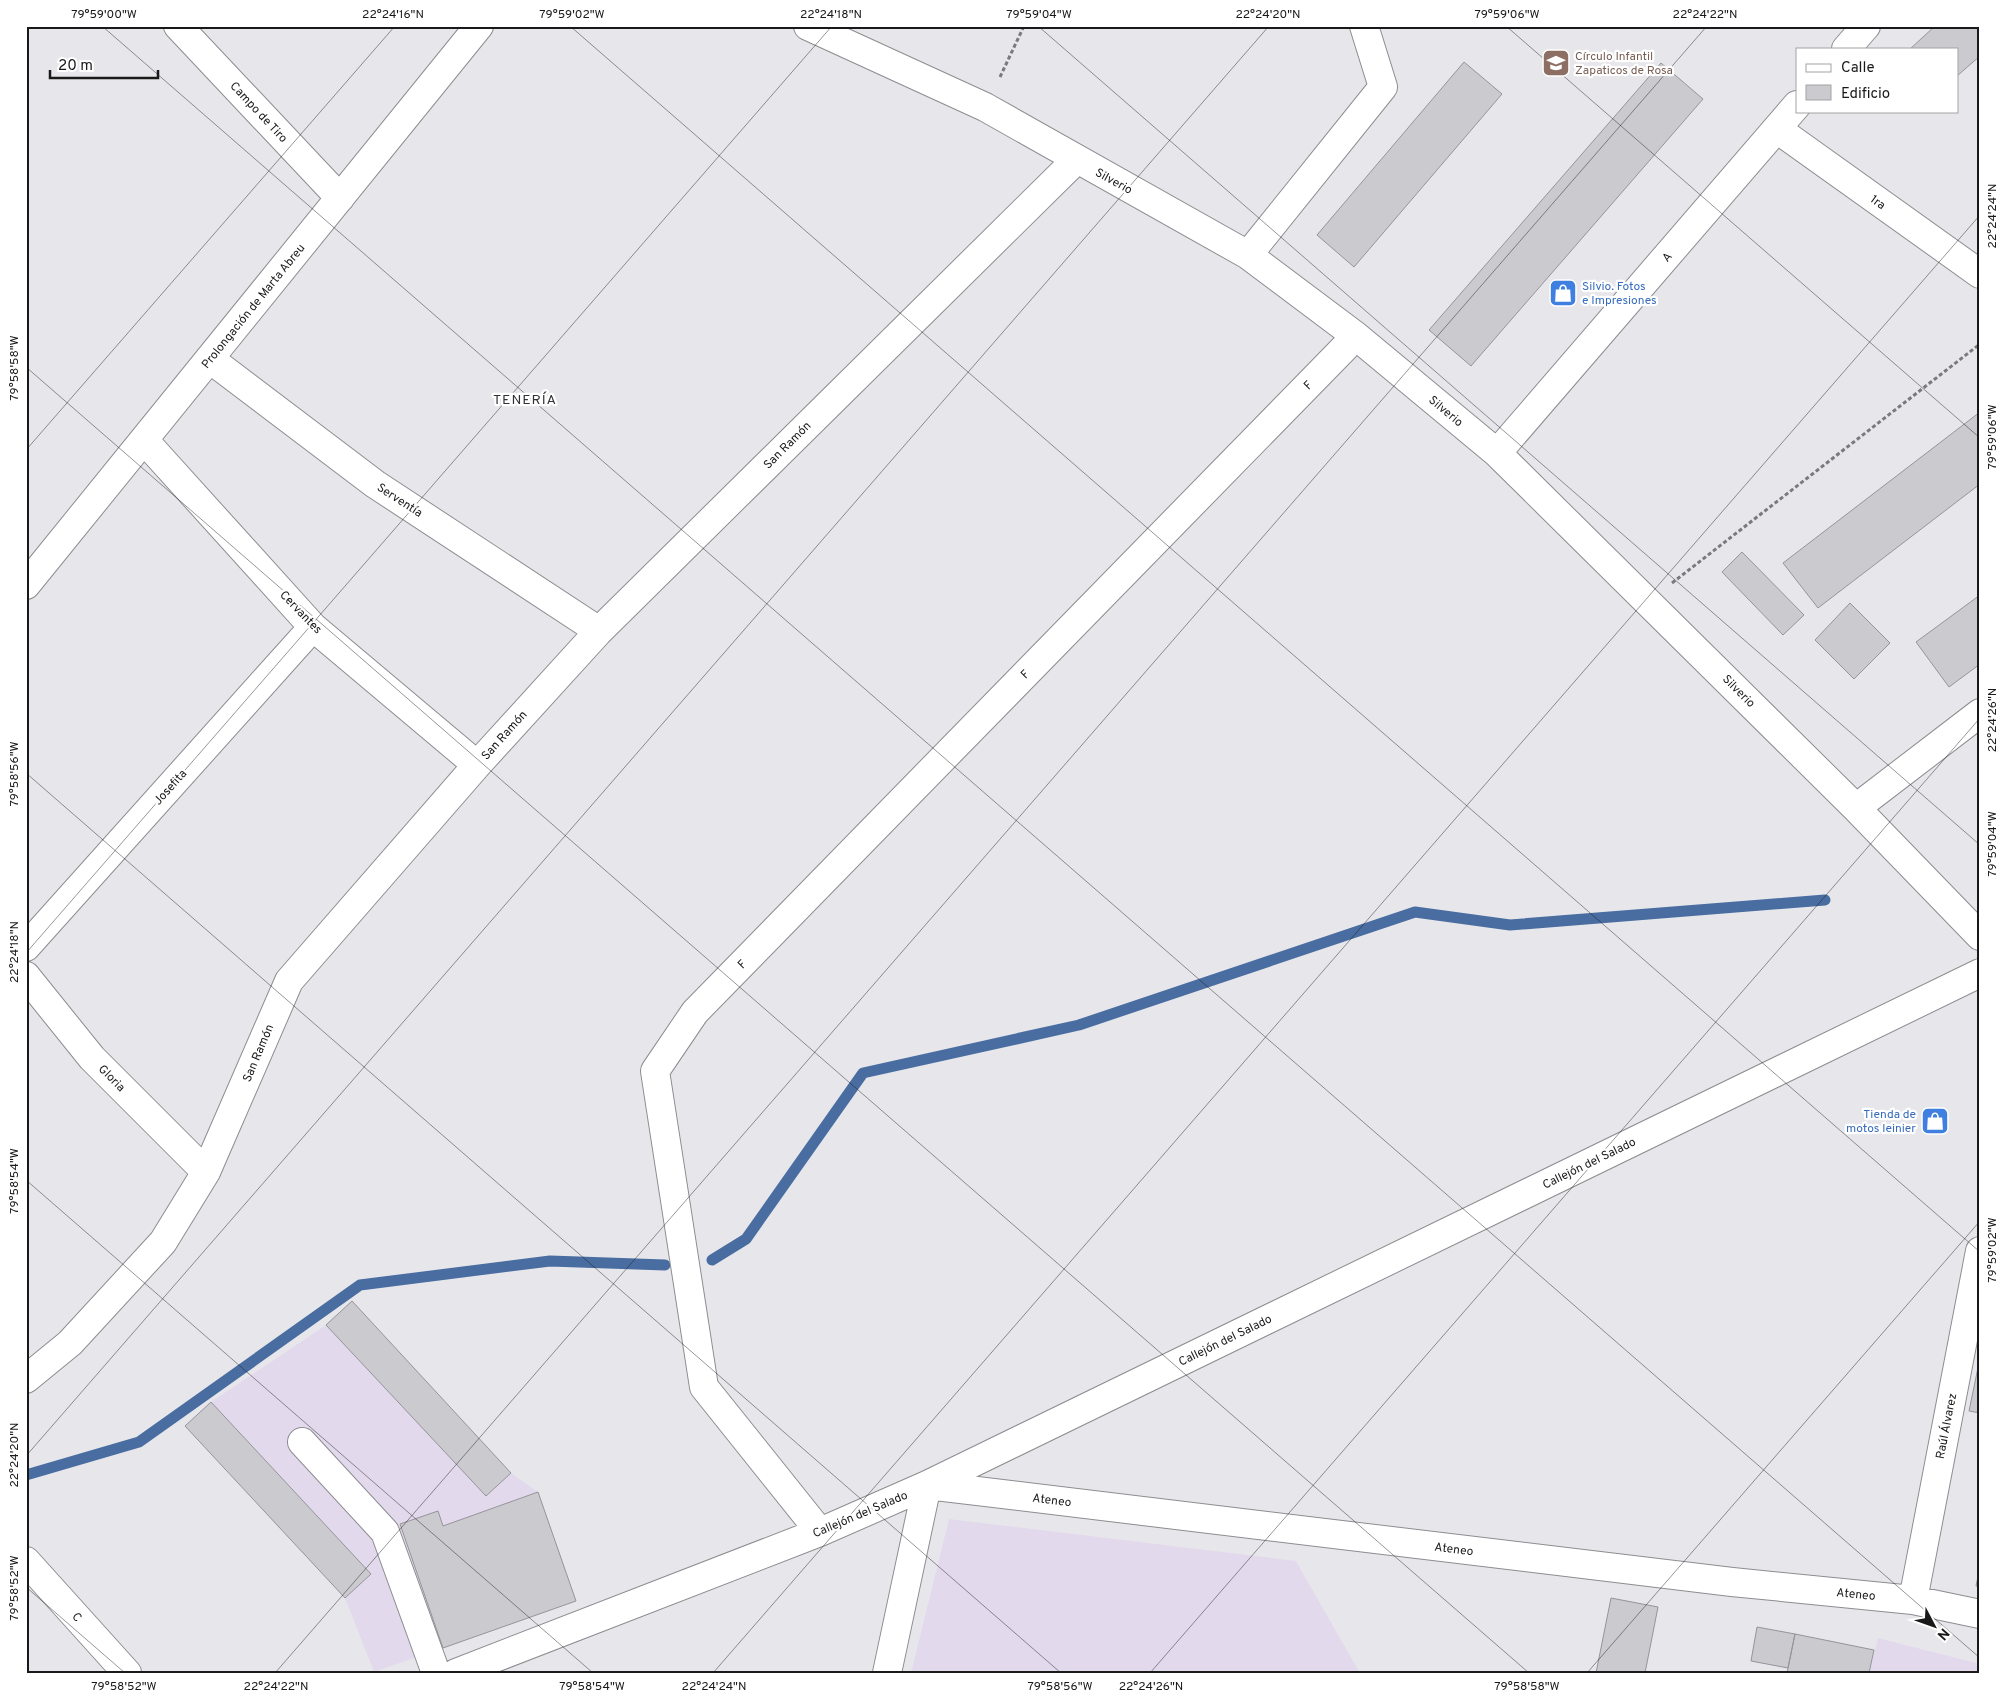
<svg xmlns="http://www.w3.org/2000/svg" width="2006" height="1699" font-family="Overpass,sans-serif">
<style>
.industrial{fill:#e3d9ed}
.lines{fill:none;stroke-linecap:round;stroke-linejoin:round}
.stream{stroke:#496da0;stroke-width:11}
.building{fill:#cbcacf;stroke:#959499}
.minor-casing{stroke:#8d8c90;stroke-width:30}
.path{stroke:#7a7a7d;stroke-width:3;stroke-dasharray:4 2.5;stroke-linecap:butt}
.minor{stroke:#fff;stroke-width:28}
.ticks{fill:none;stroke:#19191a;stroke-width:1;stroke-opacity:0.45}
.labels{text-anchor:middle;stroke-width:4.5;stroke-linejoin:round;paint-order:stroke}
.education-label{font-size:12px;fill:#785e54;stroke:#fff;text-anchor:start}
.street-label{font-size:12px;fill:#19191a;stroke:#fff}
.shop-label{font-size:12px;fill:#366cbe;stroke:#fff;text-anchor:start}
.neighbourhood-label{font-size:14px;letter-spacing:1px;fill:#323135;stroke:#fff}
.neatline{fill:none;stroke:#19191a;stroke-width:2}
.ticks-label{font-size:12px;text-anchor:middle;fill:#19191a}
</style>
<rect width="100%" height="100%" fill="#e7e7eb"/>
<path class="industrial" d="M352 1301 511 1473 538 1492 576 1601 374 1672 345 1598 185 1426 211 1402 326 1325Z
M949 1519 1296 1561 1360 1673H911Z
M1878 1638 1980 1664V1673H1869Z"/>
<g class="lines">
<path class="stream" d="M712 1260 746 1239 863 1073 1079 1025 1415 912 1510 925 1825 900
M26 1475 139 1442 360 1285 550 1261 665 1265"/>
</g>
<path class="building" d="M1935 26H1980V56L1957 76V49H1910Z
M1464 62 1502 94 1354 267 1317 235Z
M1661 63 1703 99 1471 366 1429 330Z
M1980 412V484L1818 608 1783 563Z
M1742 552 1804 615 1783 635 1722 572Z
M1980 595V664L1949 687 1916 642Z
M1850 603 1890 643 1854 679 1815 640Z
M352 1301 511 1473 486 1496 326 1325Z
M1980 1358V1413L1969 1411Z
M211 1402 371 1574 345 1598 185 1426Z
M538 1492 576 1601 443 1648 400 1524 438 1511 443 1526Z
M1980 1567V1587L1976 1586Z
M1611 1598 1658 1607 1645 1673H1596Z
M1757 1627 1795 1634 1788 1668 1751 1661Z
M1795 1634 1874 1650 1869 1673H1787Z"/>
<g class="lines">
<g class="minor-casing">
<path id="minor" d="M178 26 340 198
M808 26 985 107 1248 255 1356 336 1497 453 1856 808 1980 936
M1846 49 1866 26
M1777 129 1980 274
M1248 255 1383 87 1364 26
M210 359 375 484 599 631
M144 440 313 627 477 765
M1497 453 1797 105
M26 585 479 26
M1856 808 1980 713
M26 947 313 627
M26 976 92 1058 206 1172
M26 1379 70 1343 163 1242 206 1172 289 981 477 765 599 631 1076 160
M302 1442 385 1532 436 1673
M820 1532 704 1387 655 1071 695 1012 1356 336
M26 1561 127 1673
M1913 1600 1980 1251
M456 1673 820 1532 927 1485 1980 973
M887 1673 927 1485 1732 1582 1913 1600 1980 1614"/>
</g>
<path class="path" d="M1000 77 1024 26
M1672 583 1980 344"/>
<use href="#minor" class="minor"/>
</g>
<path class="ticks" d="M102 26 1980 1658M570 26 1980 1252M1038 26 1980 845M1506 26 1980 438M1974 26 1980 32M26 367 1529 1673M26 450 395 26M26 773 1061 1673M26 953 832 26M26 1180 593 1673M26 1456 1269 26M26 1587 125 1673M275 1673 1707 26M713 1673 1980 215M1150 1673 1980 718M1587 1673 1980 1221"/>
<defs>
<g id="school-square" transform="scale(1.4375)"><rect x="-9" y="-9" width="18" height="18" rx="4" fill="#8d6e63" stroke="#fff"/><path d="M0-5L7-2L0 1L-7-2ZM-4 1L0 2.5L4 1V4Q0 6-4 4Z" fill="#fff"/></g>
<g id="shop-square" transform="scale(1.4375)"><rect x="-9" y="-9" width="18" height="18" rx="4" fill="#3f7fe0" stroke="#fff"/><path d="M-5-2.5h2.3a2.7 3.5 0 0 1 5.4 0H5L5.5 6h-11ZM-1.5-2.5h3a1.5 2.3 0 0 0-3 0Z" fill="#fff"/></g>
</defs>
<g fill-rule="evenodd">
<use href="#school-square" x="1556" y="63"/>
<use href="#shop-square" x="1563" y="293"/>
<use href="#shop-square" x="1935" y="1121"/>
</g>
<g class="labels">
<g class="education-label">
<text x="1575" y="60">Círculo Infantil<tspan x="1575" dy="14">Zapaticos de Rosa</tspan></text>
</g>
<g class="street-label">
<text transform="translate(259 112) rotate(47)" y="4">Campo de Tiro</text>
<text transform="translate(1114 181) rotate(29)" y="4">Silverio</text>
<text transform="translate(1878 202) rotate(36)" y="4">1ra</text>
<text transform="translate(1667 257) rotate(-49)" y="4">A</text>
<text transform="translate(253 306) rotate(-51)" y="4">Prolongación de Marta Abreu</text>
<text transform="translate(1308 385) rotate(-46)" y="4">F</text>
<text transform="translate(1446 411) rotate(40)" y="4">Silverio</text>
<text transform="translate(787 445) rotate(-45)" y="4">San Ramón</text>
<text transform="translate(400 500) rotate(33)" y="4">Serventía</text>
<text transform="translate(301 612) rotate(46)" y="4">Cervantes</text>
<text transform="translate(1025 674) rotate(-46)" y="4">F</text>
<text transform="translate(1739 691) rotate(45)" y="4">Silverio</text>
<text transform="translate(504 735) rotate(-48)" y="4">San Ramón</text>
<text transform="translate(170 787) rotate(-48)" y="4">Josefita</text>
<text transform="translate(742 964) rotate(-46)" y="4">F</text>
<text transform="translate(258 1053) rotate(-67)" y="4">San Ramón</text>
<text transform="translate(112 1078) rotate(45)" y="4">Gloria</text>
<text transform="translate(1589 1163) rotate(-26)" y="4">Callejón del Salado</text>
<text transform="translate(1225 1340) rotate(-26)" y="4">Callejón del Salado</text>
<text transform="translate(1946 1426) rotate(-79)" y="4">Raúl Álvarez</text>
<text transform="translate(1052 1500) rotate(7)" y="4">Ateneo</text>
<text transform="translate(860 1514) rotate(-23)" y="4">Callejón del Salado</text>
<text transform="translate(1454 1549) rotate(7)" y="4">Ateneo</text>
<text transform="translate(1856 1594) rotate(6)" y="4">Ateneo</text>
<text transform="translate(77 1617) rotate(48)" y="4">C</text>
</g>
<g class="shop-label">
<text x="1582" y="290">Silvio. Fotos<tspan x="1582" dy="14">e Impresiones</tspan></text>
<text x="1916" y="1118" text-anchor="end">Tienda de<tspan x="1916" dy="14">motos leinier</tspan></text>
</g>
<g class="neighbourhood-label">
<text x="525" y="404">TENERÍA</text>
</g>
</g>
<rect width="2006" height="1699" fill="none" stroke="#ffffff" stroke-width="55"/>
<rect x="1796" y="48" width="162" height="65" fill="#ffffff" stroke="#a3a3a3"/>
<rect x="1806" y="64" width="25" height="8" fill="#ffffff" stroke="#a3a3a3"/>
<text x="1841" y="72" font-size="15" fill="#19191a">Calle</text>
<rect x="1806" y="85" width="25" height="15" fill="#cbcacf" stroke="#a3a3a3"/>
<text x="1841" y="98" font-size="15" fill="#19191a">Edificio</text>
<g transform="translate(1934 1626) rotate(131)" stroke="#ffffff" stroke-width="4" paint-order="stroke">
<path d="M0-4L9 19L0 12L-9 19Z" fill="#19191a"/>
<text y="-8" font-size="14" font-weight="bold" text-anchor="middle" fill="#19191a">N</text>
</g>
<path d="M50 70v8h108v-8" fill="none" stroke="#19191a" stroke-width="2.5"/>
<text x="58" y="70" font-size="15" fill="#19191a" stroke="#ffffff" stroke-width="4" paint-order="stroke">20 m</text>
<rect x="28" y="28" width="1950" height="1644" class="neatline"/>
<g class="ticks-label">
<text x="104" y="18">79°59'00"W</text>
<text x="393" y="18">22°24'16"N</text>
<text x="572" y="18">79°59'02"W</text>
<text x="831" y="18">22°24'18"N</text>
<text x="1039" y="18">79°59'04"W</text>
<text x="1268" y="18">22°24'20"N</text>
<text x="1507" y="18">79°59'06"W</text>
<text x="1705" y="18">22°24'22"N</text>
<text transform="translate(1992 216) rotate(-90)" y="4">22°24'24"N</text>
<text transform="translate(14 368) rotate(-90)" y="4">79°58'58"W</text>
<text transform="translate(1992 437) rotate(-90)" y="4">79°59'06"W</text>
<text transform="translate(1992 720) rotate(-90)" y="4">22°24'26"N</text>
<text transform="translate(14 774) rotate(-90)" y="4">79°58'56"W</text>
<text transform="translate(1992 844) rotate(-90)" y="4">79°59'04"W</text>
<text transform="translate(14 952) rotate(-90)" y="4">22°24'18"N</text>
<text transform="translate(14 1181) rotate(-90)" y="4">79°58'54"W</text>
<text transform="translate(1992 1250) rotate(-90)" y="4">79°59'02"W</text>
<text transform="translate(14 1455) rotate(-90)" y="4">22°24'20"N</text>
<text transform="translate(14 1588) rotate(-90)" y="4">79°58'52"W</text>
<text x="124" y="1690">79°58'52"W</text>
<text x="276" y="1690">22°24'22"N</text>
<text x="592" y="1690">79°58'54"W</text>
<text x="714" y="1690">22°24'24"N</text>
<text x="1060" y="1690">79°58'56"W</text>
<text x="1151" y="1690">22°24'26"N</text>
<text x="1527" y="1690">79°58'58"W</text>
</g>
</svg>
